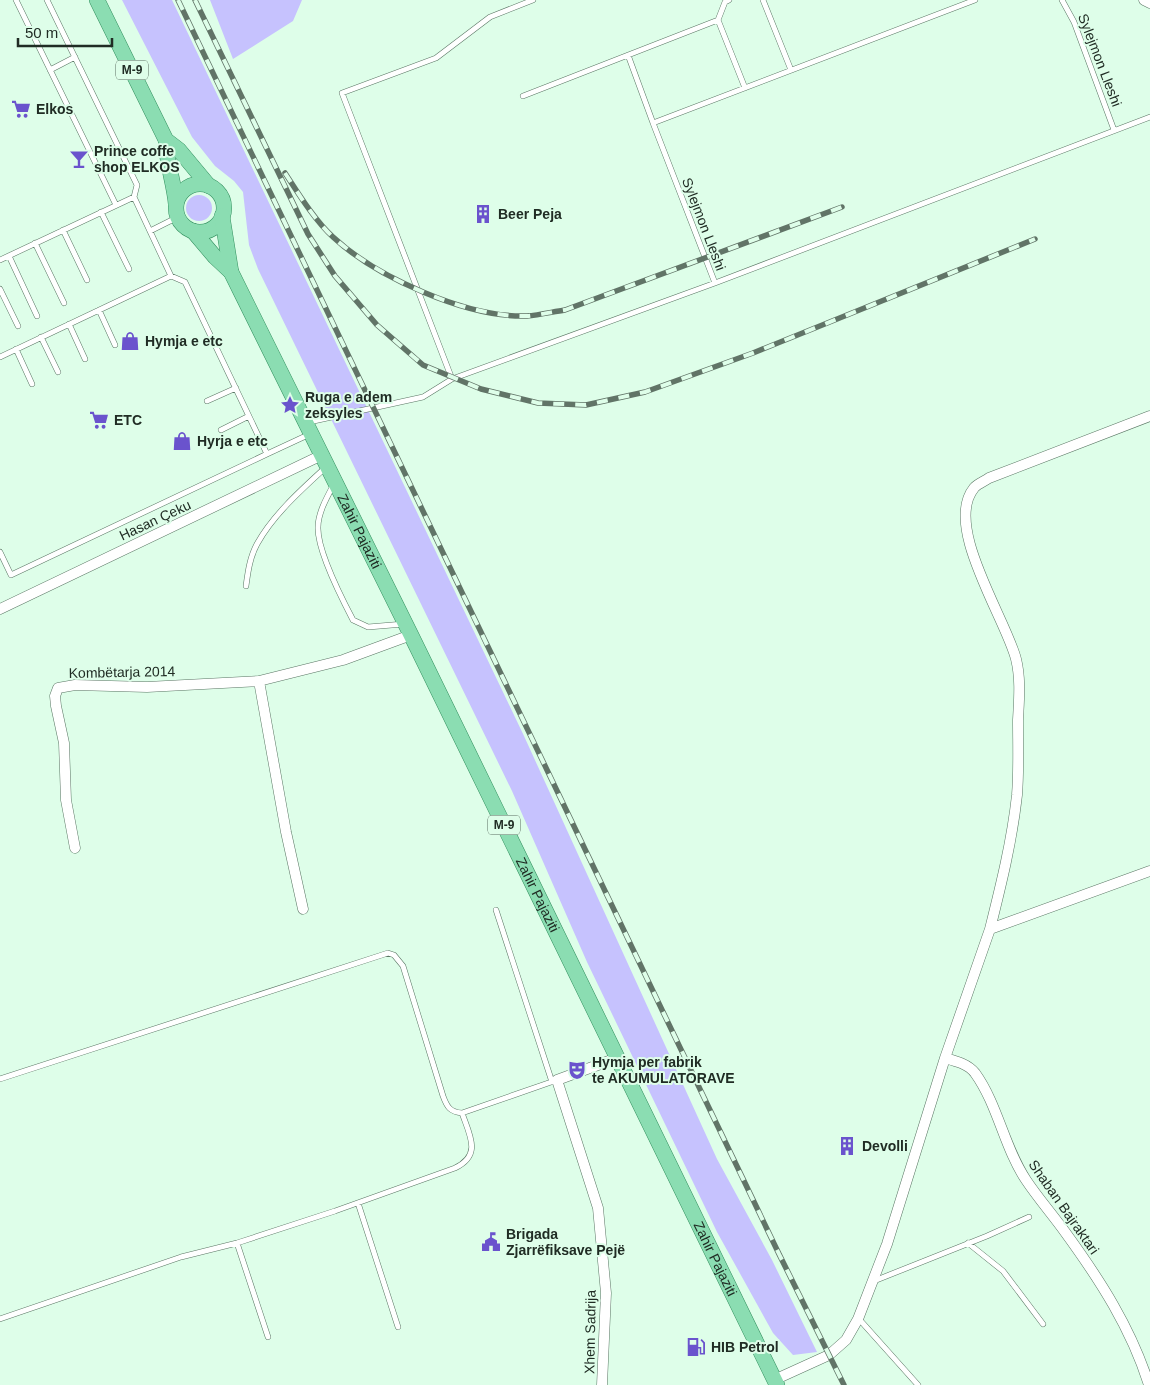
<svg xmlns="http://www.w3.org/2000/svg" width="1150" height="1385" font-family="Helvetica,sans-serif">
<style>
.green{fill:#c6c2fe}
.lines{fill:none;stroke-linecap:round;stroke-linejoin:round}
.lane-casing{stroke:#5a7664;stroke-width:6}
.street-casing{stroke:#5a7664;stroke-width:11}
.primary-casing{stroke:#33905f;stroke-width:16}
.lane{stroke:#fff;stroke-width:5}
.street{stroke:#fff;stroke-width:10}
.primary{stroke:#8bddb2;stroke-width:15}
.rail-casing{stroke:#617467;stroke-width:5.5}
.rail{stroke:#defee9;stroke-width:4;stroke-dasharray:11;stroke-linecap:butt}
.labels{text-anchor:middle;stroke-width:4;stroke-linejoin:round;paint-order:stroke}
.shield{fill:#defee9;stroke:#596b5f;stroke-width:1}
.shield-label{font-size:12px;font-weight:bold;fill:#202c24}
.street-label{font-size:14px;fill:#202c24;stroke:#defee9}
.poi-label{font-size:14px;font-weight:bold;fill:#202c24;stroke:#defee9;text-anchor:start}
</style>
<rect width="100%" height="100%" fill="#defee9"/>
<path class="green" d="M122 0H172L524 736 717 1159 772 1260 817 1352 793 1355 773 1333 717 1232 587 962 512 791 258 269 249 245 243 192 234 181 215 166 192 137Z
M210 0H302L293 21 233 59Z
M186 208a13 13 0 1 1 26 0a13 13 0 1 1-26 0Z"/>
<g class="lines">
<g class="lane-casing">
<path id="lane" d="M16 0 116 205
M47 0 137 185 134 197
M533 0 490 17 436 58 342 93 452 379 715 283
M763 0 791 70
M975 0 653 123 715 283 1150 117
M1062 0 1074 22 1114 130
M718 20 745 88
M628 55 653 123
M50 70 75 57
M523 96 718 20 725 2 729 0
M101 212 129 269
M63 230 87 280
M150 231 178 217
M35 243 64 303
M9 256 37 316
M0 260 134 197 171 276 185 282 267 454 11 575 0 552
M0 289 18 326
M99 310 115 345
M69 324 85 359
M41 337 58 372
M16 349 32 384
M0 357 171 276
M207 401 236 388
M309 422 423 397 452 379
M221 430 249 416
M267 454 310 434
M334 484C327 497 318 513 318 527 317 551 342 599 353 620L368 627 404 624
M246 586C248 571 250 557 257 544 273 515 301 490 325 468
M496 910 552 1082
M0 1079 388 953 394 955 403 966 443 1096C447 1107 450 1112 462 1113L557 1080
M358 1203 398 1327
M237 1243 268 1337
M968 1243 1003 1271 1043 1324
M874 1281 987 1236 1029 1217
M0 1319 181 1257 237 1243 335 1211 455 1168C482 1155 470 1136 462 1113
M859 1319 918 1385"/>
</g>
<g class="street-casing">
<path id="street" d="M1144 0 1150 3
M0 609 322 455
M75 848 66 800 64 743 56 706 55 696 58 688 75 685 147 687 259 681
M303 909 286 832 259 681 343 660 411 635
M990 929C1001 885 1012 841 1017 795 1019 770 1018 745 1018 720 1019 700 1021 679 1016 659 1006 619 943 526 974 488 977 484 985 481 989 478L1150 416
M945 1058C956 1061 968 1064 975 1073 998 1105 1004 1147 1026 1180 1038 1198 1052 1214 1065 1232 1100 1280 1131 1328 1149 1385
M774 1380 829 1355 846 1340 858 1319 887 1244 945 1058 990 929 1150 871
M602 1385 606 1293 598 1208 557 1080 617 1058"/>
</g>
<g class="primary-casing">
<g id="primary">
<path d="M97 0 166 140 179 150 209 186"/>
<path d="M166 140C166 162 174 182 176 204"/>
<circle cx="200" cy="208" r="24"/>
<path id="s1" d="M222 216 231 272 411 635 777 1385"/>
<path d="M193 231 215 257 231 272"/>
</g>
</g>
<use href="#lane" class="lane"/>
<use href="#street" class="street"/>
<use href="#primary" class="primary"/>
<g class="rail-casing">
<path id="rail" d="M178 0 779 1254 844 1385
M195 0 308 234 335 276 377 325 423 365 481 389 538 403 586 405 645 392 753 353 1035 239
M285 173C298 193 315 221 333 237 376 277 467 318 527 316 539 315 552 312 565 310L842 207"/>
</g>
<use href="#rail" class="rail"/>
</g>
<defs>
<g id="supermarket-bare" transform="scale(1.5)"><path d="M-6-5.5h2.5l.6 2H6L4.5 2H-2.5L-4.4-4H-6ZM-1.5 3.2a1.3 1.3 0 1 0 .1 0ZM3 3.2a1.3 1.3 0 1 0 .1 0Z" fill="#6a53cd" stroke="#defee9" stroke-width="2.5" paint-order="stroke"/></g>
<g id="bar-bare" transform="scale(1.5)"><path d="M-6-5H6L.8 .8V4.5H3.5V6h-7V4.5H-.8V.8Z" fill="#6a53cd" stroke="#defee9" stroke-width="2.5" paint-order="stroke"/></g>
<g id="building-bare" transform="scale(1.5)"><path d="M-4-6H4V6H1V3H-1V6H-4ZM-2.5-4.3h1.7v1.8h-1.7ZM.8-4.3h1.7v1.8H.8ZM-2.5-1h1.7V.8h-1.7ZM.8-1h1.7V.8H.8Z" fill="#6a53cd" stroke="#defee9" stroke-width="2.5" paint-order="stroke"/></g>
<g id="shop-bare" transform="scale(1.5)"><path d="M-5-2.5h2.3a2.7 3.5 0 0 1 5.4 0H5L5.5 6h-11ZM-1.5-2.5h3a1.5 2.3 0 0 0-3 0Z" fill="#6a53cd" stroke="#defee9" stroke-width="2.5" paint-order="stroke"/></g>
<g id="sight-bare" transform="scale(1.5)"><path d="M0-6L1.8-2.2L6-1.7L2.9 1.2L3.7 5.4L0 3.3L-3.7 5.4L-2.9 1.2L-6-1.7L-1.8-2.2Z" fill="#6a53cd" stroke="#defee9" stroke-width="2.5" paint-order="stroke"/></g>
<g id="theatre-bare" transform="scale(1.5)"><path d="M-5-5.5Q0-4 5-5.5V0Q5 5 0 6Q-5 5-5 0ZM-3.3-2.5H-1v1.5H-3.3ZM1-2.5H3.3v1.5H1ZM-2.8 1Q0 5.5 2.8 1Z" fill="#6a53cd" stroke="#defee9" stroke-width="2.5" paint-order="stroke"/></g>
<g id="civic-bare" transform="scale(1.5)"><path d="M-.6-6.5H3V-4.5H.6V-3L4-1V1h2V6H-6V1h2V-1L-.6-3ZM-1.2 2.5V6h2.4V2.5Z" fill="#6a53cd" stroke="#defee9" stroke-width="2.5" paint-order="stroke"/></g>
<g id="fuel-bare" transform="scale(1.5)"><path d="M-5.5-6h7V0h2V4h1.3V-2.5L3-4.5l.8-.8L6-3V5H2.5V1h-1V6h-7ZM-4.2-4.7v3.2H.2V-4.7Z" fill="#6a53cd" stroke="#defee9" stroke-width="2.5" paint-order="stroke"/></g>
</defs>
<g fill-rule="evenodd">
<use href="#supermarket-bare" x="21" y="109"/>
<use href="#bar-bare" x="79" y="159"/>
<use href="#building-bare" x="483" y="214"/>
<use href="#shop-bare" x="130" y="341"/>
<use href="#sight-bare" x="290" y="405"/>
<use href="#supermarket-bare" x="99" y="420"/>
<use href="#shop-bare" x="182" y="441"/>
<use href="#theatre-bare" x="577" y="1070"/>
<use href="#building-bare" x="847" y="1146"/>
<use href="#civic-bare" x="491" y="1242"/>
<use href="#fuel-bare" x="696" y="1347"/>
</g>
<g class="labels">
<g class="shield">
<rect x="116" y="60.5" width="32" height="19" rx="4"/>
<rect x="488" y="815.5" width="32" height="19" rx="4"/>
</g>
<g class="shield-label">
<text x="132" y="74">M-9</text>
<text x="504" y="829">M-9</text>
</g>
<g class="street-label">
<text transform="translate(1100 60) rotate(69)" y="5">Sylejmon Lleshi</text>
<text transform="translate(704 224) rotate(69)" y="5">Sylejmon Lleshi</text>
<text transform="translate(155 520) rotate(-25)" y="5">Hasan Çeku</text>
<text dy="5" stroke="none"><textPath href="#s1" startOffset="346">Zahir Pajaziti</textPath></text>
<text transform="translate(122 672) rotate(-1)" y="5">Kombëtarja 2014</text>
<text dy="5" stroke="none"><textPath href="#s1" startOffset="751">Zahir Pajaziti</textPath></text>
<text transform="translate(1064 1207) rotate(55)" y="5">Shaban Bajraktari</text>
<text dy="5" stroke="none"><textPath href="#s1" startOffset="1156">Zahir Pajaziti</textPath></text>
<text transform="translate(590 1332) rotate(-89)" y="5">Xhem Sadrija</text>
</g>
<g class="poi-label">
<text x="36" y="114">Elkos</text>
<text x="94" y="156">Prince coffe<tspan x="94" dy="16">shop ELKOS</tspan></text>
<text x="498" y="219">Beer Peja</text>
<text x="145" y="346">Hymja e etc</text>
<text x="305" y="402">Ruga e adem<tspan x="305" dy="16">zeksyles</tspan></text>
<text x="114" y="425">ETC</text>
<text x="197" y="446">Hyrja e etc</text>
<text x="592" y="1067">Hymja per fabrik<tspan x="592" dy="16">te AKUMULATORAVE</tspan></text>
<text x="862" y="1151">Devolli</text>
<text x="506" y="1239">Brigada<tspan x="506" dy="16">Zjarrëfiksave Pejë</tspan></text>
<text x="711" y="1352">HIB Petrol</text>
</g>
</g>
<path d="M18 38v8h94v-8" fill="none" stroke="#202c24" stroke-width="2.5"/>
<text x="25" y="38" font-size="15" fill="#202c24" stroke="#defee9" stroke-width="4" paint-order="stroke">50 m</text>
</svg>
